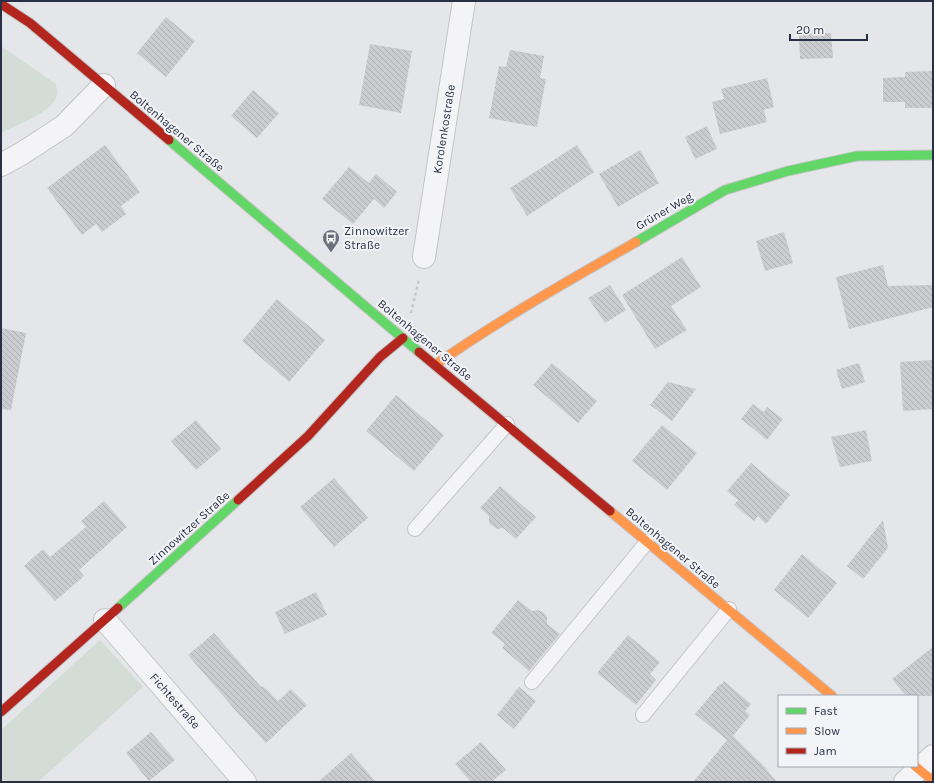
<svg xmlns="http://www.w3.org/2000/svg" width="934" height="783" font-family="Karla,sans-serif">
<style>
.green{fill:#d4ddd5}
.building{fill:url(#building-back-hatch)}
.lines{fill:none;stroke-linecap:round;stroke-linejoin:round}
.lane-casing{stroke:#c3c4c7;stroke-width:16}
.street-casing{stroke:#c3c4c7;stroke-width:24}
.fast-casing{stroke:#c3c4c7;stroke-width:11}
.slow-casing{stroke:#c3c4c7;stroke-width:11}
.jam-casing{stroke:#c3c4c7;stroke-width:11}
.path{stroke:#c6c7cc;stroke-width:2.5;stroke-dasharray:3 3;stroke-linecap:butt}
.lane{stroke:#f4f4f6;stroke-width:14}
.street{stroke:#f4f4f6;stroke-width:22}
.fast{stroke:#63d668;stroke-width:9}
.slow{stroke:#ff974d;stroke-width:9}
.jam{stroke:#b3261e;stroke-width:9}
.labels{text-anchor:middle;stroke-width:4;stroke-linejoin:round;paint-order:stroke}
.street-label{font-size:12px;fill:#2a3043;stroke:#f3f4f8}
.poi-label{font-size:12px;fill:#2a3043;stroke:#f3f4f8;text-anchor:start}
</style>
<defs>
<pattern id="building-back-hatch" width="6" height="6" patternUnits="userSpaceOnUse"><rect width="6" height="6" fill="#cbccd0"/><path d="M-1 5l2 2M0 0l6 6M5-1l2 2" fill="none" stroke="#aeb0b4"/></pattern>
</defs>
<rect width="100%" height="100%" fill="#e5e6e9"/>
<path class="green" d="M1 46 56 84C56 87 58 91 57 94 56 111 15 126 1 133Z
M100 640 143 687 38 782H1V730Z"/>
<path class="building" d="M166 17 195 41 166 77 137 53Z
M831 33 833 58 800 59 799 34Z
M370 44 412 51 401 113 359 105Z
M510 50 544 56 540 78 546 79 537 127 489 118 499 66 506 67Z
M933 71V108H905V102H883V78L905 77V72Z
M767 78 774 107 764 110 767 122 720 134 712 102 724 99 721 89Z
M253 90 279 113 257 138 231 116Z
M707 126 717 149 695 159 685 137Z
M105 145 140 192 121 206 126 214 102 232 96 224 82 235 47 188Z
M577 145 594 172 527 216 510 188Z
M640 150 659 183 618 207 599 174Z
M349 167 369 183 376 174 397 192 384 208 374 199 353 224 322 199Z
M784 232 793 263 765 271 756 241Z
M682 257 701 287 671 306 687 330 655 349 622 295Z
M883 265 888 286 933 285V307L849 329 836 277Z
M610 285 626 310 605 323 588 298Z
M277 299 325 340 289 382 242 341Z
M1 328 26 333 11 410 1 409Z
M933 360V409L903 411 900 362Z
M552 363 597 401 578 423 533 385Z
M859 363 865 382 842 389 836 370Z
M668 382 696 389 672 421 650 405Z
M396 395 444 435 414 471 366 431Z
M753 404 764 412 767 407 783 419 767 440 741 419Z
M196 420 221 449 196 470 171 441Z
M662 425 697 453 667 490 632 461Z
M866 430 872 461 840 467 831 437Z
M751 463 790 495 766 524 758 516 754 521 734 505 738 500 727 491Z
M334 478 368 518 334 547 300 507Z
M500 486 536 517 516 539 503 528 497 529 489 523V516L480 508Z
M104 501 127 527 79 570 84 576 55 601 24 566 43 549 50 557 86 527 81 521Z
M883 520 888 548 863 579 847 566Z
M802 554 837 583 808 618 774 590Z
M316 592 327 615 285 634 275 612Z
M518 600 532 611 538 610 543 612 547 617V624L560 634 529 671 502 648 505 644 491 633Z
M214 633 261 687 263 686 278 701 291 689 307 705 266 743 236 711 188 655Z
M628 635 660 662 650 674 656 680 636 705 597 673Z
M933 647V696H906L892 679Z
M724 681 751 704 745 711 750 715 733 736 767 769H766L777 782H693L727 740 695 714 720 684 721 685Z
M519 687 536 701 514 729 497 715Z
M151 732 175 760 149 781 126 753Z
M481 742 506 770 491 782H471L455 764Z
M351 753 376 782H318Z"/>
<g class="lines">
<g class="lane-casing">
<path id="lane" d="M415 529 507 424
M532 682 647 542
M643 715 729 609"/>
</g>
<g class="street-casing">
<path id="street" d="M1 165 21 154 64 126 104 85
M424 257 464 1
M105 620 245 782
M905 782 933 756"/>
</g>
<g class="fast-casing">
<path id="fast" d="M169 140 419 352
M636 242 725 190 788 171 857 156 933 155
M118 608 238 500"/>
</g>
<g class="slow-casing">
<path id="slow" d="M435 365C499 320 568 281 636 242
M610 511 832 696
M915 766 933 781"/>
</g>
<g class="jam-casing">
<path id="jam" d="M1 4 30 23 169 140
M419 352 610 511
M238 500 308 436 380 357 403 338
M1 712 118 608"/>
</g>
<path class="path" d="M411 313 419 279"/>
<use href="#lane" class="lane"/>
<use href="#street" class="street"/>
<use href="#fast" class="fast"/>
<use href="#slow" class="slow"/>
<use href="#jam" class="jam"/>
</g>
<defs>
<g id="bus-pin" transform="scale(0.9)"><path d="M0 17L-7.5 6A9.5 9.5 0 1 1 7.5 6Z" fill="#6b707d" stroke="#f3f4f8"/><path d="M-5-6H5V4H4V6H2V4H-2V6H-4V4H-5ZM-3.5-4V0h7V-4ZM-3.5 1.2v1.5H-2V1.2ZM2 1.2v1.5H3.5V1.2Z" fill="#fff"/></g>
</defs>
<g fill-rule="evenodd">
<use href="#bus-pin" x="331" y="238"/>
</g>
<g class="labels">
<g class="street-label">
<text transform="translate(444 129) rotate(-81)" y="4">Korolenkostraße</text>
<text transform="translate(177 131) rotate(40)" y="4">Boltenhagener Straße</text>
<text transform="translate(664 211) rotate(-30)" y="4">Grüner Weg</text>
<text transform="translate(425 340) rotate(40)" y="4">Boltenhagener Straße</text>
<text transform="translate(189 528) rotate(-42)" y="4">Zinnowitzer Straße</text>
<text transform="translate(673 548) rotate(40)" y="4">Boltenhagener Straße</text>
<text transform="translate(175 701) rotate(49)" y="4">Fichtestraße</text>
</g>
<g class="poi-label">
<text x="344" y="235">Zinnowitzer<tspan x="344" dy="14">Straße</tspan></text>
</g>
</g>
<rect width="934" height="783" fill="none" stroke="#2a3043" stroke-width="4"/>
<rect x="778" y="695" width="140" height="72" fill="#f3f4f8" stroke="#a3a6b0"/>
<rect x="786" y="708" width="20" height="6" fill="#63d668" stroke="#a3a6b0"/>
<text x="814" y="715" font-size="12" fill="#2a3043">Fast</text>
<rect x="786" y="728" width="20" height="6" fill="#ff974d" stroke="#a3a6b0"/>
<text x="814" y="735" font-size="12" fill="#2a3043">Slow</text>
<rect x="786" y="748" width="20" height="6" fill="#b3261e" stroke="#a3a6b0"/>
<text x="814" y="755" font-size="12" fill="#2a3043">Jam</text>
<path d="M790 34v6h77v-6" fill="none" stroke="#2a3043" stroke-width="2"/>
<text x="796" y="34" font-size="12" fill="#2a3043" stroke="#f3f4f8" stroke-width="3" paint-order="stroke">20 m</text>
</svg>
